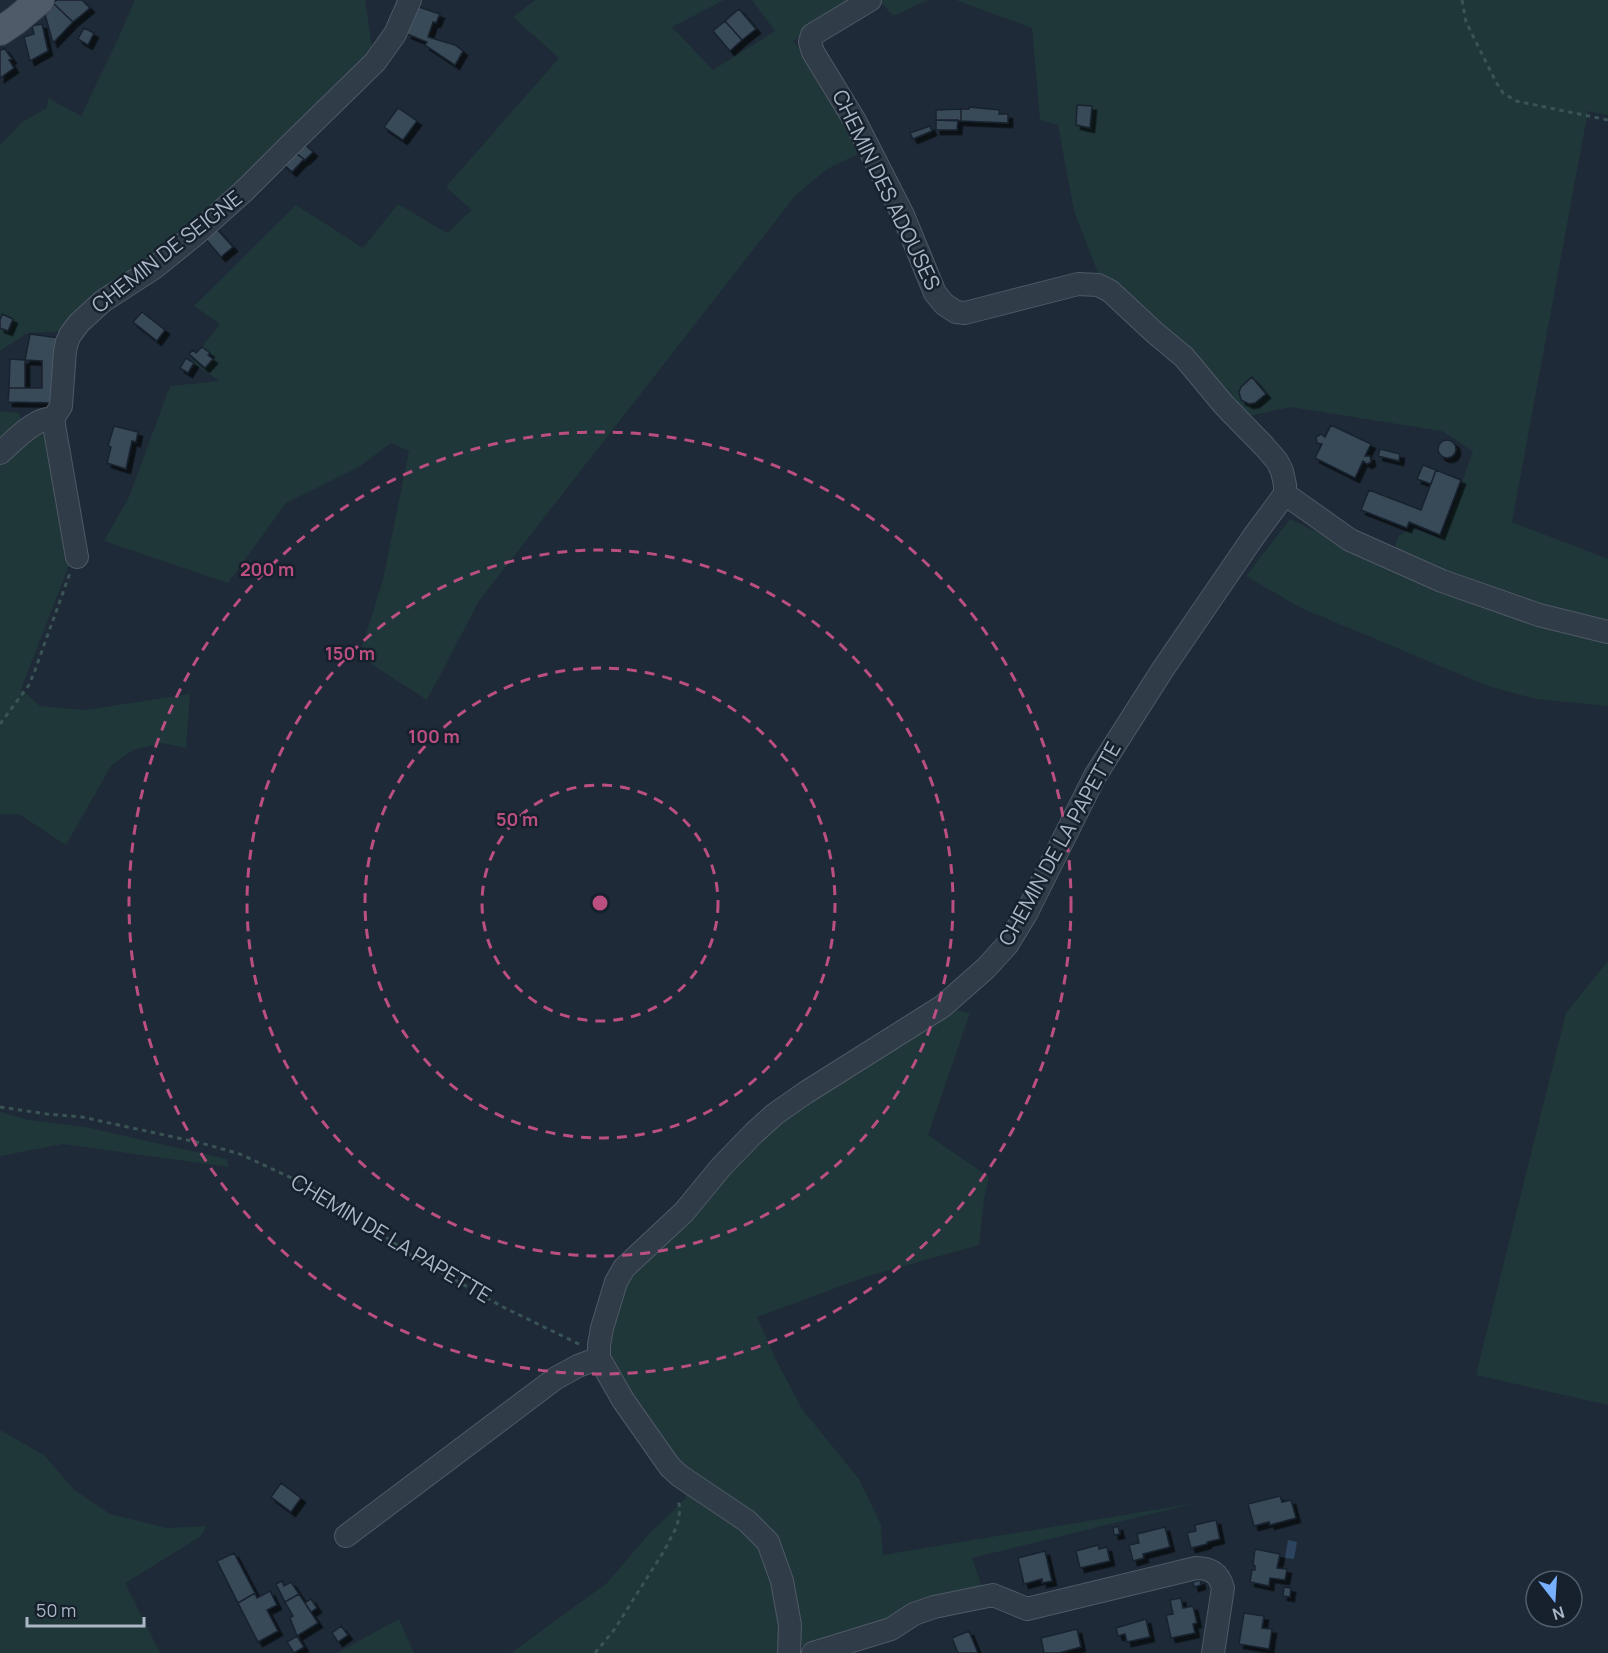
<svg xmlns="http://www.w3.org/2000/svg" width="1608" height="1653" font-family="Manrope,sans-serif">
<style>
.green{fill:#203739}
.water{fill:#2d445f}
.building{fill:#394859;stroke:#19232f;stroke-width:1.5;filter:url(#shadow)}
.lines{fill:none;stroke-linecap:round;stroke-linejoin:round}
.minor-casing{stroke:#4f5967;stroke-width:24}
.major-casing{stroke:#3b4552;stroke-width:30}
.path{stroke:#3a5354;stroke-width:3;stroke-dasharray:4.5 4.5;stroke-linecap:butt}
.minor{stroke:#313c49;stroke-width:22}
.major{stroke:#4f5b69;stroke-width:28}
.ring{fill:none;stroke:#ba4f80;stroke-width:3;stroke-dasharray:10 8}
.labels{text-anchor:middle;stroke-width:5;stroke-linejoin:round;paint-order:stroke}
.street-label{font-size:21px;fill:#abb6c6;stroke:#17212d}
.centre{fill:#ba4f80;stroke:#17212d;stroke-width:3}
.ring-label{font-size:18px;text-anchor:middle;font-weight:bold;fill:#ba4f80;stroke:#17212d;stroke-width:5;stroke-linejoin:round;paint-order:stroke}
</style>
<defs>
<filter id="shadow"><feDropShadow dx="4.5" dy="4.5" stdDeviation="0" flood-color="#0009"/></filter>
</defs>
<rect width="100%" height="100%" fill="#1e2a38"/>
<path class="green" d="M135 0H365L373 54 265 161 66 331 28 333 0 351V145L22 122 47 108 48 98 81 116 117 41Z
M535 0H724L672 27 713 70 775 31 752 0H864L834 16 793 41 827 82 862 152 827 169 795 196 479 601 427 700 359 656 383 580 409 451 391 443 359 467 286 503 228 583 104 541 129 497 170 386 220 381 190 362 220 324 194 306 296 205 363 248 398 204 447 233 472 210 446 187 559 58 513 17Z
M879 0H928L893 16Z
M956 0H1608V115L1588 111 1512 522 1608 559V622L1559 615 1402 559 1395 545 1399 536 1412 528 1440 538 1453 508 1473 451 1442 431 1290 407 1249 416 1171 331 1100 278 1074 211 1058 125 1040 120 1032 28Z
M0 411 19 413 23 427 0 446Z
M38 434H45L70 549 68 568 21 689 40 706 85 710 190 694 186 748 162 743 133 750 111 766 66 845 19 814H0V461Z
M1290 519 1356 551 1608 642V706L1535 699 1488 686 1301 608 1246 576Z
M1608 961V1405L1476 1375 1566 1013Z
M953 1009 970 1013 928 1135 989 1177 984 1199 979 1245 865 1277 757 1317 776 1360 802 1409 859 1479 881 1525 883 1555 1196 1503 972 1558 982 1587 879 1626 803 1645 789 1653H511L607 1583 649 1534 686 1498 662 1444 608 1359 619 1294 642 1262 754 1139Z
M0 1112 29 1120 85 1127 227 1159 229 1167 63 1144 0 1156Z
M0 1430 44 1455 73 1489 110 1514 167 1528 207 1526 200 1537 125 1583 160 1653H0Z
M399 1619 414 1653H337Z"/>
<path class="water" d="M1288 1540 1297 1542 1294 1559 1285 1558Z"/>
<path class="building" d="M57 0H82L90 8 73 22 53 3Z
M53 3 73 22 53 43 44 11Z
M416 6 440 14 436 23 433 22 428 37 455 45 463 51 455 65 425 45 427 42 407 34Z
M739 9 756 29 742 40 725 21Z
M725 21 742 40 730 51 713 31Z
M42 24 48 51 30 61 24 37 34 34 32 26Z
M84 28 94 33 88 45 78 39Z
M4 48 12 59 9 60 14 68 0 78V51Z
M1077 105 1092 106 1090 128 1076 125Z
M969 107 1000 110 999 114H1008V123L961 121V109H969Z
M398 108 417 121 403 140 384 127Z
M961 109V121L936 120V110Z
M936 120H958L957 130H936Z
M930 126 932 131 913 139 910 133Z
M301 141 313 152 305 160 293 151Z
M293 151 304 159 292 172 282 163Z
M215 227 233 247 221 257 204 237Z
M142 312 165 330 157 341 133 322Z
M2 314 13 319 8 331 0 328V320Z
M30 334 59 338 57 403 8 402 9 388H42V361L25 360Z
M202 347 210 353 208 355 213 359 205 368 189 354 193 350 196 353Z
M186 358 194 363 188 373 180 368Z
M10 359 25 360V388H9Z
M1252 377 1266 394 1255 403 1249 404 1241 400 1239 392 1241 387Z
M1331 425 1371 444 1365 456H1370L1371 462 1367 464 1363 461 1355 478 1315 458 1322 444 1317 443 1316 437 1321 434 1325 437Z
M114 426 138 432 136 442 132 441 126 469 107 463 111 447 108 446Z
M1438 449a9 9 0 1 1 18 0a9 9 0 1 1-18 0Z
M1380 449 1400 454 1399 461 1378 456Z
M1423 465 1436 470 1431 484 1417 479Z
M1436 470 1461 480 1440 535 1409 522 1407 528 1361 510 1369 490 1421 510Z
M281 1483 301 1498 291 1512 271 1497Z
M1280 1496 1282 1502 1291 1500 1296 1518 1270 1525 1269 1522 1254 1526 1248 1504Z
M1216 1520 1220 1539 1207 1542V1544L1191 1548 1187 1533 1196 1531 1195 1525Z
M1118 1526 1120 1534 1114 1535 1113 1528Z
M1165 1527 1170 1547 1143 1554 1144 1558 1133 1561 1129 1545 1139 1543 1137 1534Z
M1098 1545 1099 1549 1107 1547 1110 1561 1080 1568 1076 1551Z
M1255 1549 1280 1554 1277 1568 1287 1569 1285 1580 1270 1578 1269 1586 1250 1582 1252 1570H1255V1566L1253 1564Z
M1045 1551 1052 1581 1042 1583V1579L1024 1584 1018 1558Z
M234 1553 255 1593 238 1603 217 1561Z
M1200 1580 1201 1585 1194 1587 1193 1582Z
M282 1581 284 1586 291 1582 299 1594 285 1602 276 1584Z
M1284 1587 1291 1588 1290 1597 1283 1596Z
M270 1591 277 1605 267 1610 278 1631 258 1642 238 1603 255 1593 257 1598Z
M299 1594 318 1623 297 1636 290 1618 293 1616 285 1602Z
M1181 1598 1183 1608 1193 1606 1197 1623 1193 1624 1195 1633 1171 1638 1166 1615 1173 1614 1170 1600Z
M311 1599 317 1608 311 1612 305 1603Z
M1244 1613 1264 1616 1262 1628 1272 1629 1269 1649 1239 1644Z
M1146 1619 1150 1637 1127 1642 1125 1634 1118 1636 1116 1628Z
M341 1626 348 1635 338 1642 332 1633Z
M1077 1629 1081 1647 1059 1653H1044L1041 1638Z
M969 1631 978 1653H958L952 1638Z
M297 1636 304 1647 294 1653 287 1642Z"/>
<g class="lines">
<g class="minor-casing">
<path id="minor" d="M53 419 61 406 65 351 67 342 70 335 79 323 103 301 154 268 196 234 244 191 286 149 375 62 395 34 410 0
M53 419 77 557
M0 453C13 442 36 416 53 419
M1285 494 1350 540 1442 581 1539 615 1608 632
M346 1536 556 1378 578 1366 599 1358
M789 1653 790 1625 782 1581 768 1542 747 1521 680 1476 670 1467 623 1400 599 1358V1345L602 1328 616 1282 624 1268 684 1212 721 1167 754 1133 775 1114 805 1093 943 1006 986 968 1007 945 1026 914 1095 776 1163 669 1254 536 1285 494V485L1282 471 1277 461 1264 446 1224 405 1184 357 1154 332 1110 291 1098 285 1078 284 965 313 956 312 944 304 935 293 903 215 855 121 813 52 810 42 812 35 870 0
M813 1653 891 1629 914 1614 934 1607 993 1595 1027 1609 1196 1568C1211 1568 1219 1573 1223 1588L1213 1653"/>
</g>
<g class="major-casing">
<path id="major" d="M0 31 15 21 40 0"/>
</g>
<path class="path" d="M1462 0 1466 22 1496 82 1503 93 1516 101 1608 120
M0 724 29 685 34 673 70 573
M0 1107 47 1114 82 1117 201 1143 240 1154 311 1187 352 1213 411 1255 503 1307 581 1345
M595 1653 614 1630 664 1551 677 1526 680 1510 678 1498"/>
<use href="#minor" class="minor"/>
<use href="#major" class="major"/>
</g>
<g class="ring">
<circle cx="600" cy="903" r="118"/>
<circle cx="600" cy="903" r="235"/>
<circle cx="600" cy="903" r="353"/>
<circle cx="600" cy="903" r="471"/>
</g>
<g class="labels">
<g class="street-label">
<text transform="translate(886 190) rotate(64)" y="7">CHEMIN DES ADOUSES</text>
<text transform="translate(167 252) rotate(-38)" y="7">CHEMIN DE SEIGNE</text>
<text transform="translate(1060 844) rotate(-61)" y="7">CHEMIN DE LA PAPETTE</text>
<text transform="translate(391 1239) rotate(31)" y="7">CHEMIN DE LA PAPETTE</text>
</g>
</g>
<circle cx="600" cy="903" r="9" class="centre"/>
<g class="ring-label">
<text x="267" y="576">200 m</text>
<text x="350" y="660">150 m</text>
<text x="434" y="743">100 m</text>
<text x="517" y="826">50 m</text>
</g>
<g transform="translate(1554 1599) rotate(163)"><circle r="28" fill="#17212d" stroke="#525d6a" stroke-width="1.5"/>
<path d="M0-4.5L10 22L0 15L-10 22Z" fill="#77b0ff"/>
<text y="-9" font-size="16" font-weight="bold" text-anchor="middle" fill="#abb6c6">N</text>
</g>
<path d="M27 1617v9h117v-9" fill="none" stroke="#abb6c6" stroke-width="3"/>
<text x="36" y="1617" font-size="18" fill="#abb6c6" stroke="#17212d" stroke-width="4.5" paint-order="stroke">50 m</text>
</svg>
